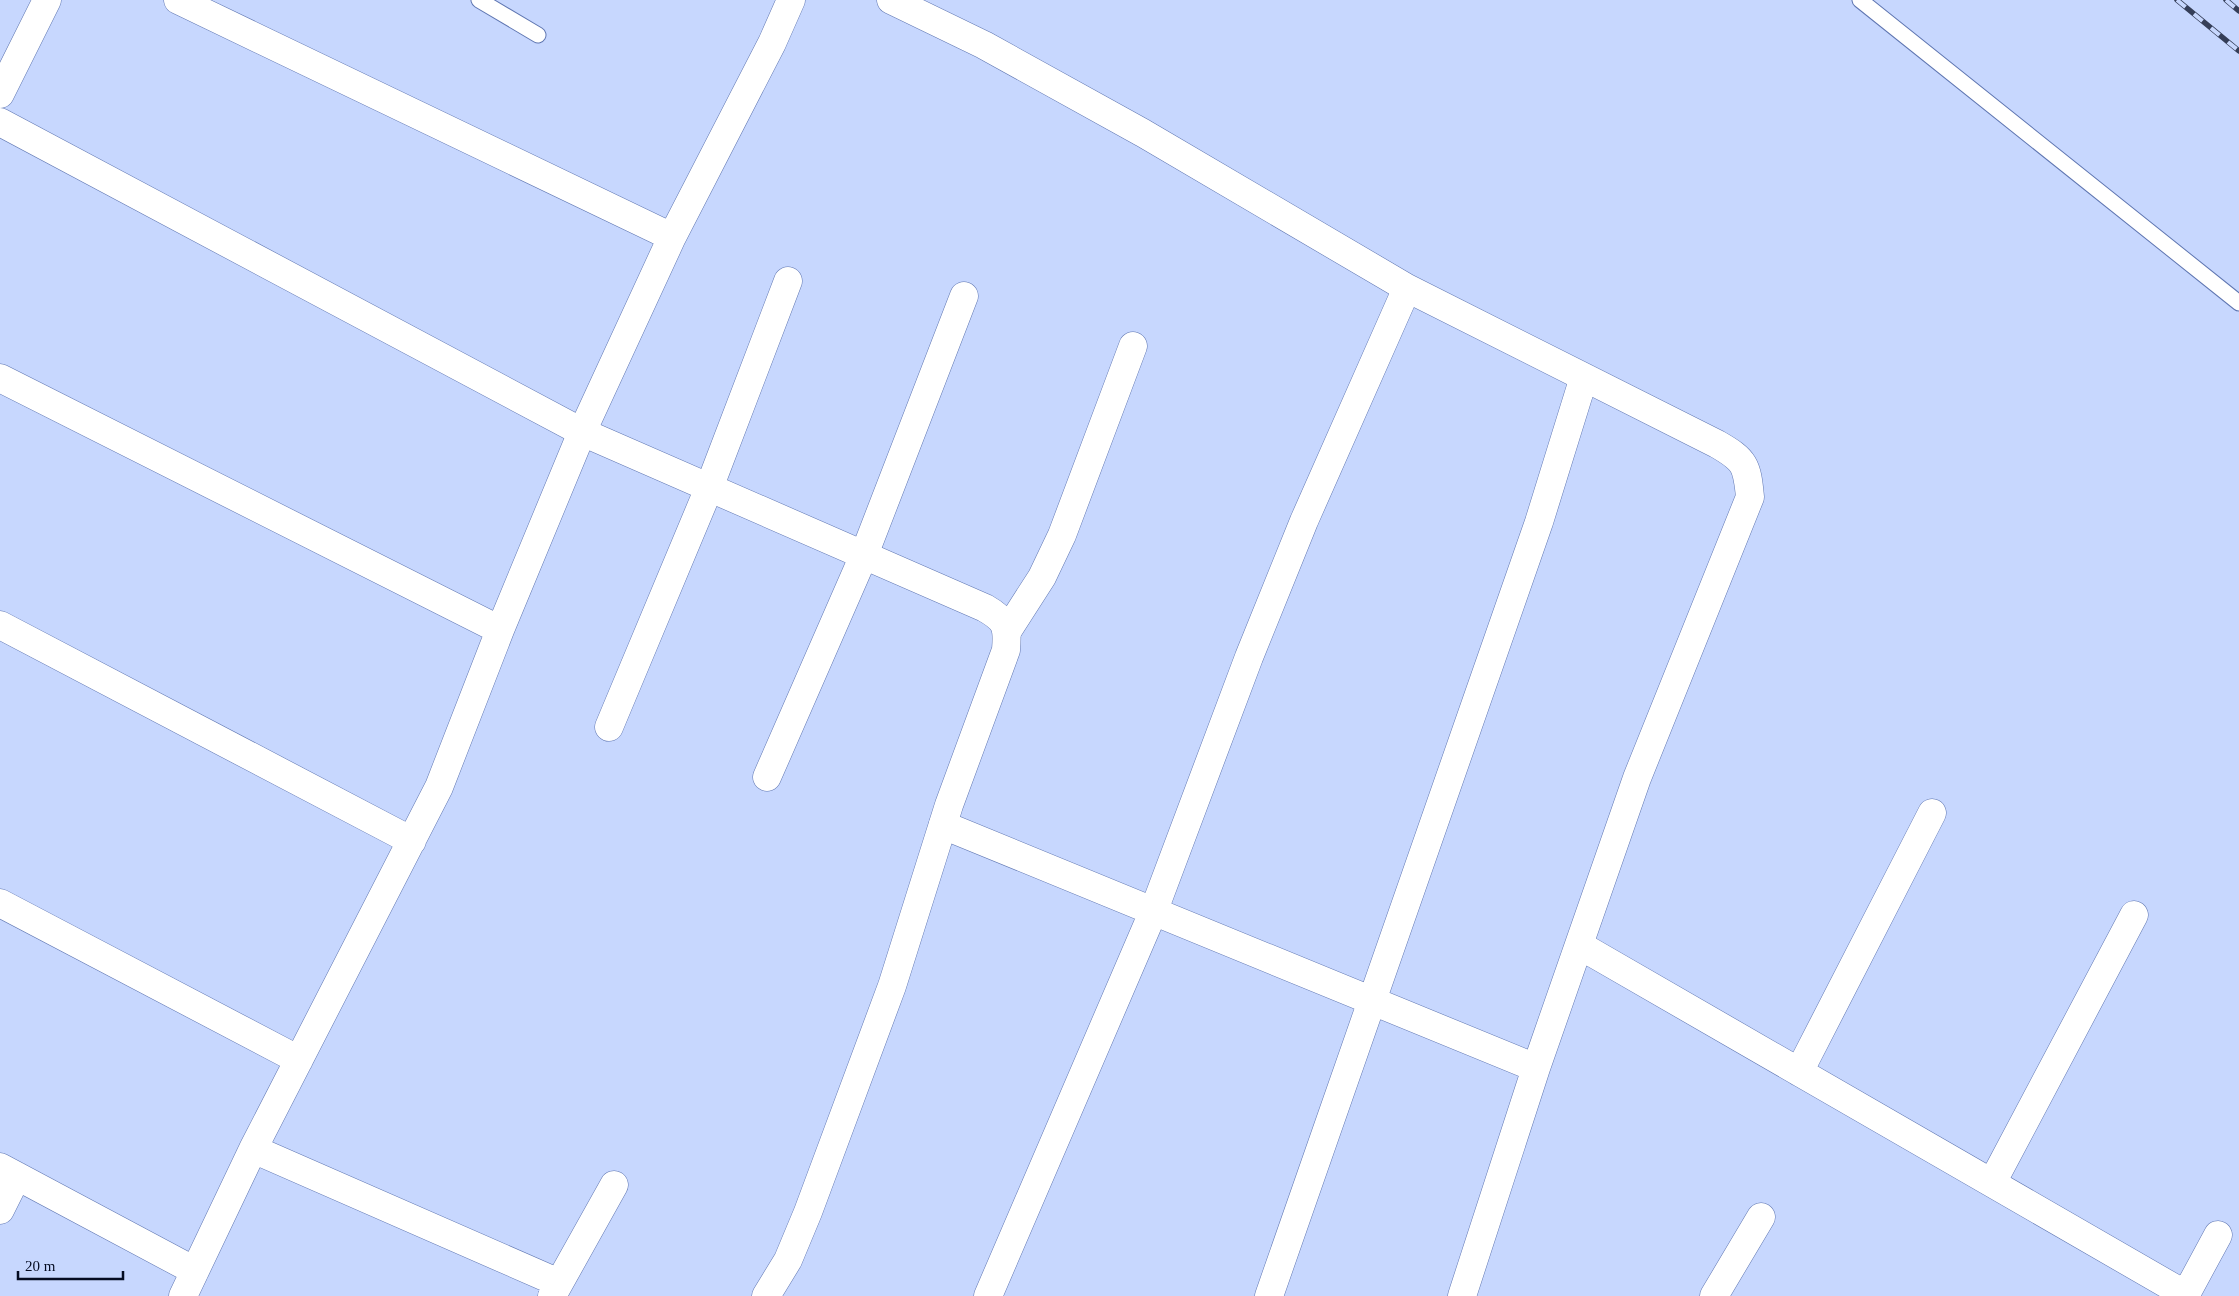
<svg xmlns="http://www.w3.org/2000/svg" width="2239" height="1296" font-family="'Times New Roman',serif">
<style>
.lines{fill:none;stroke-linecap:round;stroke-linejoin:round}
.service-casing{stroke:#6077b2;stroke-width:17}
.minor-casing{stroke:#6077b2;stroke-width:29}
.tertiary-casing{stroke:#6077b2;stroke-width:29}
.service{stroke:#fff;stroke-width:15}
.minor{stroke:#fff;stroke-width:28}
.tertiary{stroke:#fff;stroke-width:28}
.rail-casing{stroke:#353e58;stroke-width:5.5}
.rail{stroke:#c7d7fe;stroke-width:4;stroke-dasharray:11;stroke-linecap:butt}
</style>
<rect width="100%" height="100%" fill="#c7d7fe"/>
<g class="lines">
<g class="service-casing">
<path id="service" d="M479 0 538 35
M1860 0 2239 303"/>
</g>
<g class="minor-casing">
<path id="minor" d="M178 0 672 237
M891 0 984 45 1143 133 1407 288 1717 444C1745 460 1747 465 1750 497L1637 778 1536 1068 1462 1296
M0 94 47 0
M0 378 500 630
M0 625 412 841
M1008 630 1042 577 1062 535 1133 346
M609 727 709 488 788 281
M767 777 864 555 964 296
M943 825 1536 1068
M0 903 299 1060
M1579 945 2186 1295
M1799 1072 1932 813
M253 1149 559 1283
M0 1167 195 1271
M1992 1183 2134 915
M0 1210 17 1176
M183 1296 253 1149 439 787 500 630 582 432 672 237 772 43 791 0
M552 1296 614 1185
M988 1296 1154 910 1249 657 1304 521 1407 288
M1269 1296 1539 522 1584 377
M1714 1296 1761 1217
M2185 1296 2218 1235"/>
</g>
<g class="tertiary-casing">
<path id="tertiary" d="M0 122 582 432 985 608C1006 620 1008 626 1006 650L949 805 892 986 808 1212 788 1260 766 1296"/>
</g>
<use href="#service" class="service"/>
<use href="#minor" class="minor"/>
<use href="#tertiary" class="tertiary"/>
<g class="rail-casing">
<path id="rail" d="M2177 0 2239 51
M2226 0 2239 11"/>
</g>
<use href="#rail" class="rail"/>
</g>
<path d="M18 1271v8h105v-8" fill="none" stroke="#050c22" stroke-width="2.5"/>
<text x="25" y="1271" font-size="15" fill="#050c22" stroke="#c7d7fe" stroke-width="4" paint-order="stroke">20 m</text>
</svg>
